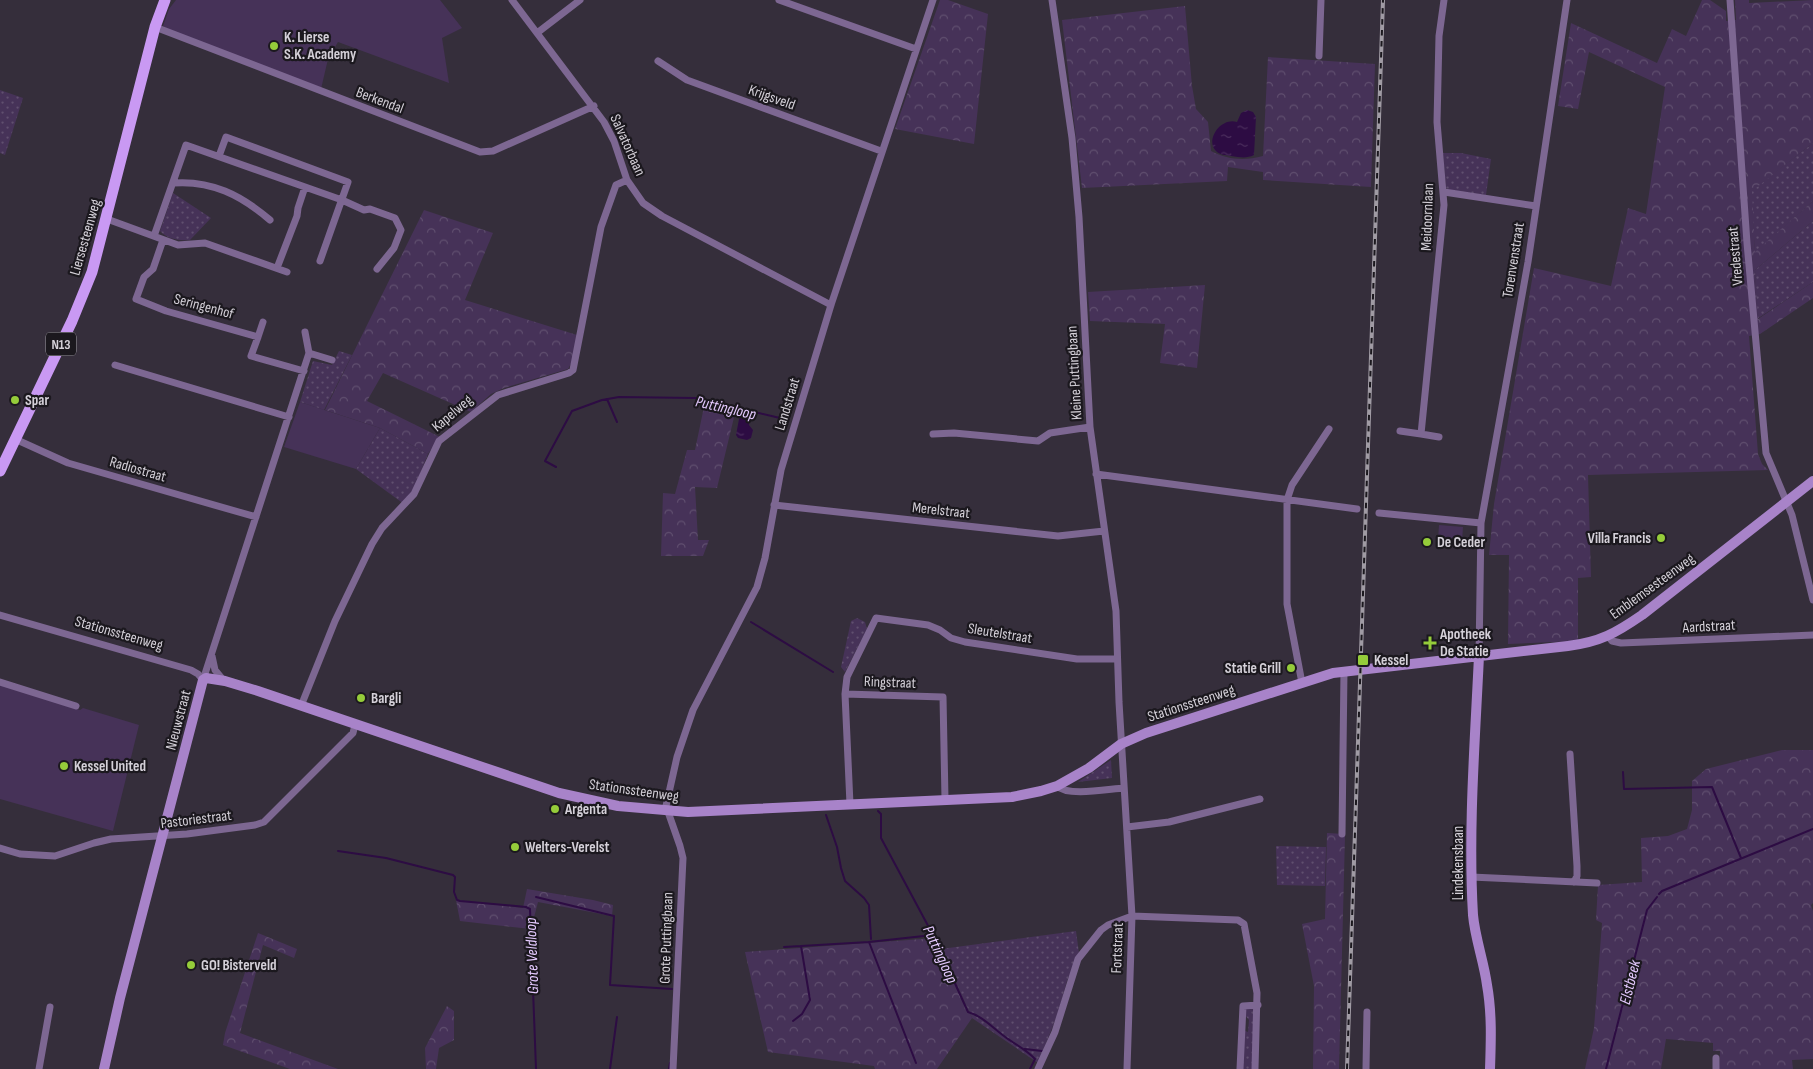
<svg xmlns="http://www.w3.org/2000/svg" width="1813" height="1069" font-family="'Sofia Sans Condensed',sans-serif">
<style>
.green{fill:url(#green-dots)}
.forest{fill:url(#forest-crowns)}
.pitch{fill:#463258}
.water{fill:url(#water-ripples)}
.lines{fill:none;stroke-linecap:round;stroke-linejoin:round}
.stream{stroke:#2d0c43;stroke-width:2}
.street{stroke:#7d6792;stroke-width:7}
.secondary{stroke:#a883c9;stroke-width:10}
.primary{stroke:#c999f3;stroke-width:11}
.rail-casing{stroke:#a09ba4;stroke-width:4}
.rail{stroke:#1b181e;stroke-width:2;stroke-dasharray:5.5;stroke-linecap:butt}
.poi-dot{fill:#95cc3a;stroke:#1b181e;stroke-width:2}
.labels{text-anchor:middle;stroke-width:4.5;stroke-linejoin:round;paint-order:stroke}
.shield{fill:#1b181e;stroke:#9c99a0;stroke-width:1}
.shield-label{font-size:14px;font-weight:bold;fill:#d4d0d8}
.poi-label{font-size:15px;font-weight:bold;fill:#d4d0d8;stroke:#1b181e;text-anchor:start}
.street-label{font-size:15px;fill:#d4d0d8;stroke:#1b181e}
.water-label{font-size:16px;font-style:italic;fill:#e5caff;stroke:#1b181e}
</style>
<defs>
<pattern id="green-dots" width="8" height="8" patternUnits="userSpaceOnUse" patternTransform="scale(1.25)"><rect width="8" height="8" fill="#463258"/><path d="M2 2h.1M6 6h.1" fill="none" stroke="#604f6f" stroke-width="1.8" stroke-linecap="round"/></pattern>
<pattern id="forest-crowns" width="20" height="18" patternUnits="userSpaceOnUse" patternTransform="scale(1.25)"><rect width="20" height="18" fill="#463258"/><path d="M2 6a3 3 0 1 1 6 0M12 15a3 3 0 1 1 6 0" fill="none" stroke="#604f6f"/></pattern>
<pattern id="water-ripples" width="26" height="14" patternUnits="userSpaceOnUse" patternTransform="scale(1.25)"><rect width="26" height="14" fill="#2d0c43"/><path d="M2 4q2-2 4 0t4 0M15 11q2-2 4 0t4 0" fill="none" stroke="#4b2e5d"/></pattern>
</defs>
<rect width="100%" height="100%" fill="#352e3b"/>
<path class="green" d="M0 90 23 98 5 155 0 153Z
M1813 143V201L1755 253 1751 191Z
M1443 153H1461L1491 159 1486 195 1450 190 1446 188Z
M173 193 211 218 190 240C179 241 167 239 160 231Z
M1813 221V282L1757 319 1755 270Z
M339 351 352 355 324 410 300 402 313 361 332 365Z
M380 428 428 454 415 486 404 504 356 469Z
M857 618 865 622 867 629 845 672 841 667 851 621Z
M1111 760 1112 778 1078 782Z
M1276 846 1326 847 1325 886 1277 885Z
M1076 931 1079 953 1067 981 1057 1016 1038 1063 972 1018 941 949Z
M1254 1008V1069H1242L1243 1030 1248 1032 1249 1020 1244 1014 1246 1009Z"/>
<path class="forest" d="M940 0H948L988 14 974 144 895 129Z
M1702 0H1710L1726 11V21L1736 20 1735 0H1749V3L1813 0V143L1752 191 1755 252 1813 201V221L1755 270 1758 319 1813 282V298L1760 334 1749 336 1758 454 1762 464 1768 470 1588 475 1591 577 1578 578V641L1508 644 1509 555H1489L1494 504 1534 268 1611 286 1628 208 1646 214 1665 87 1589 52 1578 109 1558 106 1571 23 1657 63 1672 29 1686 36Z
M1185 6 1192 86 1196 109 1208 122 1211 151C1228 160 1245 161 1263 156L1268 57 1375 64 1371 187 1263 180V172L1228 167 1227 181 1082 188 1062 20Z
M424 210 493 233 465 300 577 335 572 362 568 369 504 388 491 394 471 412 383 373 367 401 440 437 428 454 380 428 325 410Z
M1205 285 1197 368 1160 363 1165 324 1090 321 1088 292Z
M705 402 736 409 717 488 695 487 698 540H709L703 556H661L663 493 675 494 687 450H695Z
M1782 750H1813V903L1811 905 1813 911V1059L1792 1060 1793 1069H1719L1720 1051H1713V1043L1666 1039 1661 1069H1585L1594 1028 1602 923 1596 920 1598 885 1642 882 1641 838 1668 836 1687 829 1692 810V781L1706 769Z
M1327 833 1344 834 1345 836 1339 1069H1313L1314 986 1302 924 1325 919Z
M527 889 593 900 613 905 612 916 538 902 531 929 460 921 456 900 523 908Z
M258 933 297 949 294 958 263 945 240 1033 338 1069H290L223 1045 225 1033Z
M936 938 972 1018 937 1069H875L874 1066 768 1052 745 952Z
M447 1006 454 1011V1040L439 1048 436 1069H426L425 1048Z"/>
<path class="pitch" d="M176 0H440L462 28 442 38 449 83 338 42 328 59 321 89 167 29 163 26 169 9Z
M300 402 380 428 356 469 284 447Z
M1439 525 1463 527 1462 541 1438 539Z
M0 684 80 710 83 708 139 725 113 831 0 799Z"/>
<path class="water" d="M1247 110 1253 112 1256 117 1254 155C1246 159 1239 157 1231 156 1226 155 1219 155 1216 151 1205 141 1220 117 1237 122L1241 113Z
M743 414 749 417V425L753 430 751 438 747 440 738 438 736 435 739 419Z"/>
<g class="lines">
<path class="stream" d="M607 399 617 422
M556 467 545 461 572 411 602 400 619 397 695 398 780 418 784 421
M751 622 833 672
M1623 772 1624 789 1712 787 1741 858
M878 811 881 814V838L933 935 968 1012C982 1016 992 1027 1004 1036 1014 1044 1026 1049 1035 1059L1030 1069
M826 815 837 847 841 868 845 881 864 898 869 905 871 939
M338 851 386 858 453 875 455 877 454 892 457 900 460 901 526 907 530 909 536 1069
M1659 894 1662 891 1813 829
M536 897 614 916 610 985 672 989
M869 942 916 1063
M784 947 869 942 933 935
M793 1021 802 1014 810 1000 801 946
M1025 1049 1042 1051
M610 1069 617 1017
M669 1069 670 1063
M1606 1069 1647 910 1657 897"/>
<path class="street" d="M512 0 604 122 614 141 627 180 643 203 662 216 831 305
M779 0 916 49
M1052 0 1072 138 1079 217 1090 427 1116 611 1119 702 1132 916 1127 1069
M1730 0 1747 243 1766 453 1792 515 1813 600
M155 27 480 152 493 151 594 106
M537 33 580 0
M1319 56 1321 0
M658 61 687 80 881 151
M219 156 226 137 348 182 320 261
M173 183C211 180 241 195 270 220
M1444 192 1536 206
M107 219 178 245 205 243 287 272
M154 236 186 145 342 200 364 210 370 209 395 218 401 230 394 248 377 269
M163 240 153 269 144 277 136 299 166 311 258 337 251 356 304 371
M277 268 297 216 298 208 305 187
M258 337 263 322
M309 353 332 360
M115 365 289 417
M1400 431 1421 434
M933 434 954 433 1038 441 1050 433 1090 427
M1439 437 1421 434 1444 205 1437 122 1439 36 1444 0
M15 439 68 463 256 517
M1096 474 1357 509
M774 505 1058 536 1104 531
M1379 513 1481 523
M0 615 191 670 198 674 203 680
M1608 636 1612 641 1621 643 1813 635
M212 656 215 670 224 681
M1479 656 1481 523 1528 262 1567 0
M203 680 309 353 305 332
M0 682 76 706
M1302 683 1287 604V500L1292 485 1329 429
M845 694 847 677 876 618 928 625 940 630 951 638 965 642 1077 659H1117
M301 706 335 621 372 544 382 528 414 494 439 441 498 395 569 373 573 370 601 227 616 185 627 180
M1570 754 1577 866V876L1574 882
M1057 786C1068 797 1108 789 1124 788
M850 804 845 694 943 697 945 799
M1127 827 1169 822 1260 799
M1342 834 1344 671
M0 848 20 854 55 856 94 843 111 839 187 834 255 825 264 822 353 733 355 725
M1471 877 1597 883
M39 1069 50 1007
M673 1069 683 858 680 846 666 806 677 757 693 710 757 587 765 558 781 470 831 305 933 0
M1038 1069 1055 1032 1078 959 1101 930 1108 925 1132 916 1238 920 1244 924 1257 993 1255 1069
M1240 1069 1243 1006 1258 1005
M1366 1069 1367 1012
M1716 1069V1058"/>
<path class="secondary" d="M1479 656C1475 741 1468 830 1473 915 1475 938 1484 962 1487 985 1492 1013 1491 1041 1490 1069
M104 1069 120 998 203 680 206 678 225 681 258 691 559 793 618 806 688 812 1012 797 1041 791 1057 786 1089 768 1121 744 1146 733 1333 673 1568 646C1600 642 1616 633 1642 615L1813 481"/>
<path class="primary" d="M0 471 72 321 92 272 155 27 165 0"/>
<g class="rail-casing">
<path id="rail" d="M1347 1069 1383 0"/>
</g>
<use href="#rail" class="rail"/>
</g>
<g class="poi-dot">
<circle cx="274" cy="46" r="5"/>
<circle cx="15" cy="400" r="5"/>
<circle cx="1661" cy="538" r="5"/>
<circle cx="1427" cy="542" r="5"/>
<path d="M1427.5 635.5h5v5h5v5h-5v5h-5v-5h-5v-5h5z"/>
<rect x="1357" y="654" width="12" height="12" rx="2.5"/>
<circle cx="1291" cy="668" r="5"/>
<circle cx="361" cy="698" r="5"/>
<circle cx="64" cy="766" r="5"/>
<circle cx="555" cy="809" r="5"/>
<circle cx="515" cy="847" r="5"/>
<circle cx="191" cy="965" r="5"/>
</g>
<g class="labels">
<rect class="shield" x="46" y="332.5" width="30" height="23" rx="4"/>
<g class="shield-label">
<text x="61" y="349">N13</text>
</g>
<g class="poi-label">
<text x="284" y="42">K. Lierse<tspan x="284" dy="17">S.K. Academy</tspan></text>
<text x="25" y="405">Spar</text>
<text x="1651" y="543" text-anchor="end">Villa Francis</text>
<text x="1437" y="547">De Ceder</text>
<text x="1440" y="639">Apotheek<tspan x="1440" dy="17">De Statie</tspan></text>
<text x="1374" y="665">Kessel</text>
<text x="1281" y="673" text-anchor="end">Statie Grill</text>
<text x="371" y="703">Bargli</text>
<text x="74" y="771">Kessel United</text>
<text x="565" y="814">Argenta</text>
<text x="525" y="852">Welters-Verelst</text>
<text x="201" y="970">GO! Bisterveld</text>
</g>
<g class="street-label">
<text transform="translate(772 97) rotate(20)" y="5">Krijgsveld</text>
<text transform="translate(380 100) rotate(21)" y="5">Berkendal</text>
<text transform="translate(628 145) rotate(66)" y="5">Salvatorbaan</text>
<text transform="translate(1427 217) rotate(-88)" y="5">Meidoornlaan</text>
<text transform="translate(85 237) rotate(-74)" y="5">Liersesteenweg</text>
<text transform="translate(1735 256) rotate(-95)" y="5">Vredestraat</text>
<text transform="translate(1513 260) rotate(-81)" y="5">Torenvenstraat</text>
<text transform="translate(204 306) rotate(15)" y="5">Seringenhof</text>
<text transform="translate(1074 373) rotate(-93)" y="5">Kleine Puttingbaan</text>
<text transform="translate(787 404) rotate(-73)" y="5">Landstraat</text>
<text transform="translate(452 413) rotate(-40)" y="5">Kapelweg</text>
<text transform="translate(138 469) rotate(16)" y="5">Radiostraat</text>
<text transform="translate(941 510) rotate(6)" y="5">Merelstraat</text>
<text transform="translate(1652 586) rotate(-36)" y="5">Emblemsesteenweg</text>
<text transform="translate(1709 626) rotate(-3)" y="5">Aardstraat</text>
<text transform="translate(119 633) rotate(16)" y="5">Stationssteenweg</text>
<text transform="translate(1000 633) rotate(9)" y="5">Sleutelstraat</text>
<text transform="translate(890 682) rotate(2)" y="5">Ringstraat</text>
<text transform="translate(1191 703) rotate(-18)" y="5">Stationssteenweg</text>
<text transform="translate(178 720) rotate(-75)" y="5">Nieuwstraat</text>
<text transform="translate(634 790) rotate(8)" y="5">Stationssteenweg</text>
<text transform="translate(196 819) rotate(-7)" y="5">Pastoriestraat</text>
<text transform="translate(1458 863) rotate(-90)" y="5">Lindekensbaan</text>
<text transform="translate(666 938) rotate(-88)" y="5">Grote Puttingbaan</text>
<text transform="translate(1117 948) rotate(-88)" y="5">Fortstraat</text>
</g>
<g class="water-label">
<text transform="translate(726 407) rotate(13)" y="6">Puttingloop</text>
<text transform="translate(941 954) rotate(65)" y="6">Puttingloop</text>
<text transform="translate(531 956) rotate(-92)" y="6">Grote Veldloop</text>
<text transform="translate(1629 982) rotate(-76)" y="6">Elstbeek</text>
</g>
</g>
</svg>
